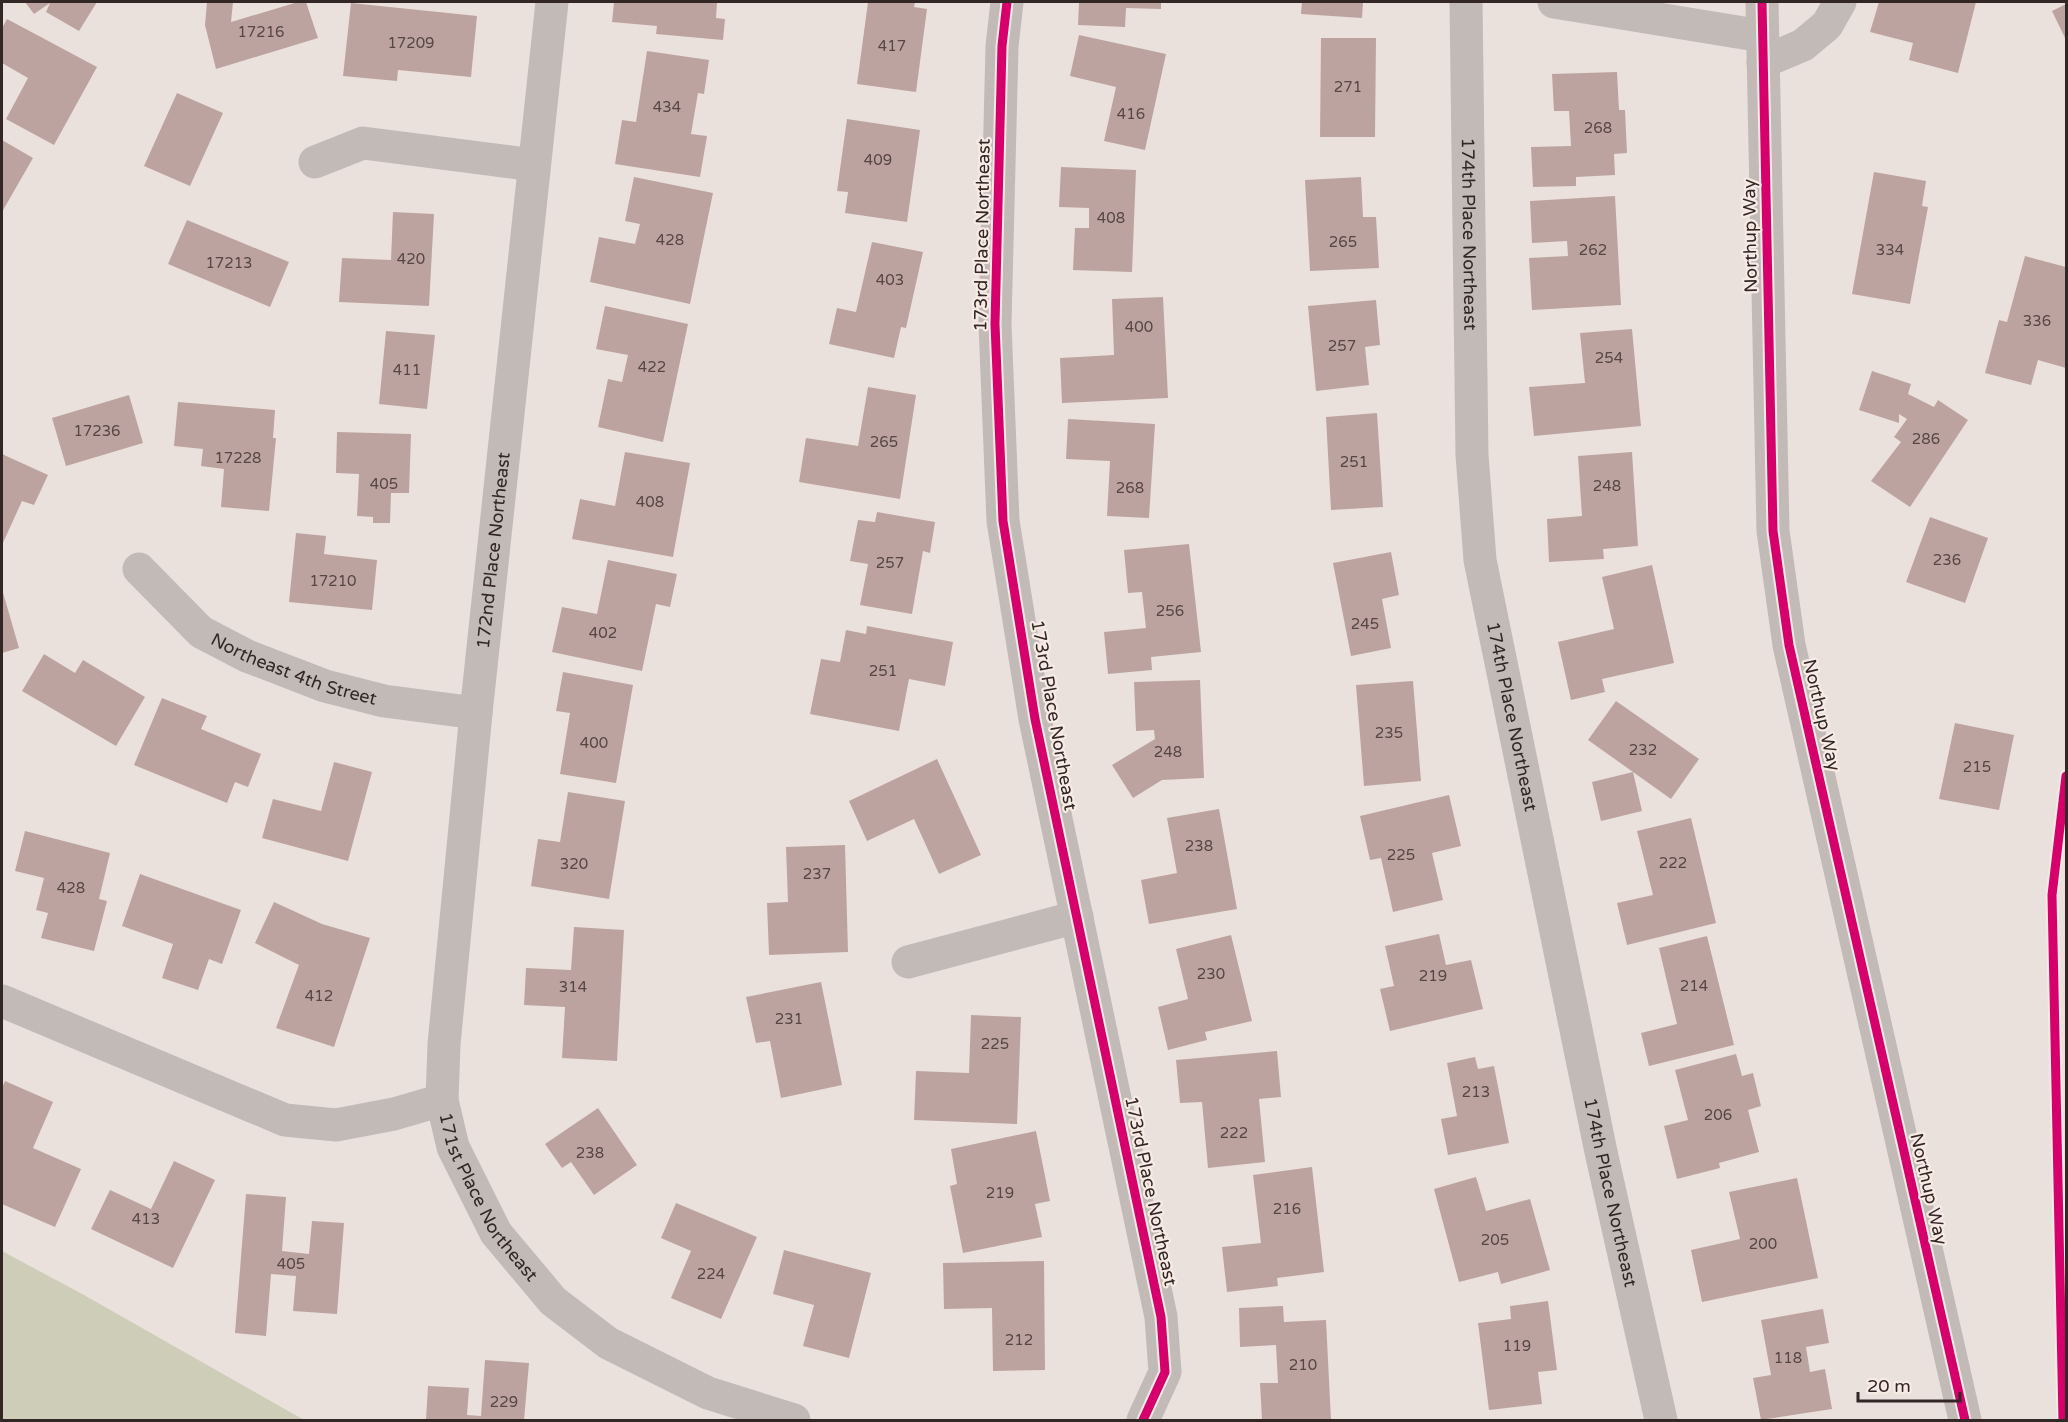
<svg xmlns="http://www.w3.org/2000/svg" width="2068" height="1422" font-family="'Varela Round',sans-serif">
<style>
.green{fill:#cecdb8}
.building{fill:#bda3a0}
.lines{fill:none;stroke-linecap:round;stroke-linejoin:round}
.minor{stroke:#c2bab7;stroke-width:33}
.cycleway-casing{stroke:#f8ebe4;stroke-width:13}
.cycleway{stroke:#d6006c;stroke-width:9}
.labels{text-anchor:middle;stroke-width:4.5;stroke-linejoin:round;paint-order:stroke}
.number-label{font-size:15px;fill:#564644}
.street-label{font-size:18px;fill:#332726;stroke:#f8ebe4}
</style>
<rect width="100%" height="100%" fill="#eae1dd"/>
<path class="green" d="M2 1251 84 1295 304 1420H2Z"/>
<path class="building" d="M25 2H97L79 31 46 12 50 3 34 14Z
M207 2H233L231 22 298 2H306L318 38 216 69 205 25Z
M614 2H717L716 18 725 19 723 40 656 34 657 26 612 22Z
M868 2H915L914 7 927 9 916 92 857 84Z
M1079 2H1161V9L1126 8 1125 27 1078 25Z
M1302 2H1363L1362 18 1301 14Z
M1879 2H1976L1958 73 1909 60 1913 43 1870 32Z
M351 3 477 16 471 77 398 70 397 81 343 76Z
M2066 4V40L2052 11Z
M7 19 97 67 54 145 6 119 28 78 2 63V28Z
M1079 35 1166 54 1145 150 1104 141 1116 87 1070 76Z
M1321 38H1376L1375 137H1320Z
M647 51 709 60 704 94 698 93 691 134 707 136 700 177 615 164 622 120 636 122Z
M1617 72 1619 110H1625L1627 153 1614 154 1615 175 1576 177V186L1533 187 1531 147 1571 146 1569 111H1554L1552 74Z
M177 93 223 113 190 186 144 166Z
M847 119 920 130 907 222 845 213 848 192 837 191Z
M2 140 33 158 2 212Z
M1061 167 1136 170 1132 272 1073 270 1075 228H1089V208L1059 207Z
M1874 172 1926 181 1922 206 1928 207 1910 304 1852 294Z
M634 177 713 193 690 304 590 282 599 237 635 244 640 224 625 221Z
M1361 177 1363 217H1376L1379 268 1310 271 1305 180Z
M1615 196 1621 305 1532 310 1529 258 1568 256 1567 241 1532 243 1530 201Z
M393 212 434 214 429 306 339 302 342 258 391 260Z
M187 220 289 262 270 307 168 264Z
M872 242 923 252 906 328 901 327 894 358 829 344 837 308 856 312Z
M2025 256 2066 267V368L2038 360 2031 385 1985 373 1999 320 2007 322Z
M1163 297 1168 398 1062 403 1060 358 1114 355 1112 299Z
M1376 300 1380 345 1365 347 1369 385 1316 391 1308 306Z
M605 306 688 324 663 442 598 427 608 379 622 382 628 355 596 349Z
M1632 329 1641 426 1534 436 1529 387 1585 383 1580 333Z
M386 331 435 335 427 409 379 404Z
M1872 371 1911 384 1908 394 1934 407 1938 400 1968 420 1910 507 1871 481 1901 442 1894 437 1907 419 1899 414V423L1859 410Z
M868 387 916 395 900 499 799 482 806 438 858 446Z
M129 395 143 443 66 466 52 418Z
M178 402 275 410 273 438H276L269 511 221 507 224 469 201 466 203 449 174 446Z
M1377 413 1383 507 1331 510 1326 417Z
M1068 419 1155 424 1149 518 1107 516 1110 461 1066 459Z
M337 432 411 434 409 493H391L390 523H373V517L357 516 359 474 336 473Z
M625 452 690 463 673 557 572 539 580 499 615 506Z
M1632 452 1638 546 1603 549 1604 559 1549 562 1547 519 1582 516 1578 456Z
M2 454 48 475 34 505 22 501 2 545Z
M877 512 935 522 930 553 923 551 912 614 860 605 868 564 850 561 858 520 875 522Z
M1930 517 1988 538 1965 603 1906 582Z
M296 533 326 536 324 554 377 560 372 610 289 602Z
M1189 544 1201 652 1151 657 1152 670 1108 674 1104 632 1146 628 1142 592 1128 593 1124 550Z
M1391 552 1399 595 1382 599 1391 648 1351 656 1333 563Z
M608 560 677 574 670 607 656 604 642 671 552 652 562 607 597 614Z
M1652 565 1674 663 1602 679 1605 692 1571 700 1558 642 1614 629 1602 577Z
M2 589 19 648 2 653Z
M867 626 953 642 945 686 909 679 899 731 810 714 821 659 840 662 846 630 866 634Z
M44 654 75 673 83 660 145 697 116 746 22 691Z
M563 672 633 685 616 783 560 774 570 713 556 711Z
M1200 680 1204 778 1162 780 1133 798 1112 765 1155 739 1154 730 1136 731 1134 682Z
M1413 681 1421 781 1364 786 1356 685Z
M162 698 207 716 201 729 261 754 248 787 235 782 227 803 134 765Z
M1616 701 1699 759 1671 799 1588 740Z
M1955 723 2014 735 1999 810 1939 799Z
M937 759 981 855 939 874 914 819 867 841 849 801Z
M334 762 372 772 348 861 262 838 273 799 321 811Z
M1633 772 1642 811 1601 821 1592 782Z
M568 792 625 801 609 899 531 886 538 839 560 842Z
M1449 795 1461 846 1432 853 1443 900 1393 912 1381 858 1370 860 1360 816Z
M1219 809 1237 909 1149 924 1141 880 1177 873 1167 818Z
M1691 818 1716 923 1627 945 1617 903 1653 895 1637 831Z
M25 831 110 853 99 899 107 901 94 951 41 938 48 913 36 910 44 878 15 871Z
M845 845 848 952 769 955 767 903 788 902 786 847Z
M140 874 241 910 222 964 209 959 198 990 162 978 173 944 122 926Z
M274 902 322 924 370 938 334 1047 276 1028 299 965 255 943Z
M574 927 624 930 617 1061 562 1058 565 1007 524 1005 526 968 571 970Z
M1439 934 1446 965 1471 960 1483 1009 1390 1031 1380 989 1394 986 1385 946Z
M1231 935 1252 1021 1205 1032 1207 1040 1168 1050 1158 1007 1188 999 1176 949Z
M1707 936 1734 1045 1649 1066 1641 1033 1677 1024 1659 948Z
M821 982 842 1085 781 1098 770 1041 756 1043 746 997Z
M971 1015 1021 1017 1017 1124 914 1120 916 1071 969 1073Z
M1277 1051 1281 1097 1259 1099 1265 1162 1208 1168 1202 1102 1180 1103 1176 1060Z
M1736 1054 1742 1076 1753 1073 1761 1106 1748 1110 1759 1152 1719 1163 1720 1168 1677 1179 1664 1126 1688 1120 1675 1070Z
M1475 1057 1478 1069 1494 1066 1509 1143 1448 1155 1441 1119 1457 1116 1447 1063Z
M5 1081 53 1102 33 1148 81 1169 55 1227 2 1204V1088Z
M598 1108 637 1165 594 1195 571 1162 562 1168 545 1144Z
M1036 1131 1050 1201 1035 1204 1042 1237 963 1253 950 1186 957 1184 951 1149Z
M174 1161 215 1180 173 1268 91 1229 110 1190 151 1209Z
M1312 1167 1324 1272 1277 1278 1278 1286 1227 1292 1222 1247 1261 1243 1253 1175Z
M1476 1177 1486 1211 1530 1199 1550 1270 1501 1284 1498 1272 1459 1282 1434 1189Z
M1797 1178 1818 1278 1702 1302 1691 1250 1740 1239 1729 1192Z
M246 1194 286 1197 282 1251 309 1254 312 1221 344 1223 337 1314 293 1311 296 1276 271 1274 266 1336 235 1333Z
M676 1203 757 1237 721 1319 671 1298 691 1251 661 1238Z
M784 1250 871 1273 849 1358 803 1346 814 1305 773 1294Z
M1044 1261 1045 1370 993 1371 992 1308 944 1309 943 1263Z
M1548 1301 1557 1370 1538 1372 1542 1404 1489 1410 1478 1323 1511 1319 1510 1306Z
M1283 1306 1284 1322 1326 1320 1331 1420H1262L1260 1383H1278L1276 1345 1240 1347 1239 1308Z
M1823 1309 1829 1343 1806 1347 1810 1372 1825 1369 1832 1409 1761 1420 1753 1378 1771 1375 1761 1320Z
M485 1360 529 1363 524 1420H426L428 1386 469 1388 467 1415 481 1416Z"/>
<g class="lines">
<g class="minor">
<path d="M1007 2 1002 46 995 324 1003 521 1035 719 1161 1317 1165 1372 1143 1420"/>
<path id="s1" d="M1466 2 1472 455 1480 560 1601 1152 1661 1420"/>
<path d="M1554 2 1762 36"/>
<path d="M1762 2 1773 531 1789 645 1965 1420"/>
<path d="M1763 62 1803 45 1827 25 1840 2"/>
<path d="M315 162 363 143 534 165"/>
<path id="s2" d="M139 569 201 632 247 656 325 686 384 701 476 713"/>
<path d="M908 962 1077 917"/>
<path id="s3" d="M2 1001 285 1120 336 1125 394 1114 442 1100 453 1147 496 1233 553 1301 608 1343 708 1393 794 1420"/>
<path id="s4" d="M442 1100 444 1044 476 713 552 2"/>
</g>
<g class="cycleway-casing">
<path id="cycleway" d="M1007 2 1002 46 995 324 1003 521 1035 719 1161 1317 1165 1372 1143 1420
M1762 2 1773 531 1789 645 1965 1420
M2063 1420 2052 895 2066 776"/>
</g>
<use href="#cycleway" class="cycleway"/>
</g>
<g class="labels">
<g class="number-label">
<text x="261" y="37">17216</text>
<text x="411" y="48">17209</text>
<text x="892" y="51">417</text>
<text x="1348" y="92">271</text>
<text x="667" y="112">434</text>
<text x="1131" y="119">416</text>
<text x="1598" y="133">268</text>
<text x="878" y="165">409</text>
<text x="1111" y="223">408</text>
<text x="670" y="245">428</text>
<text x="1343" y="247">265</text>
<text x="1593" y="255">262</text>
<text x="1890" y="255">334</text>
<text x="411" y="264">420</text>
<text x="229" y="268">17213</text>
<text x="890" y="285">403</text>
<text x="2037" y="326">336</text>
<text x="1139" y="332">400</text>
<text x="1342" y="351">257</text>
<text x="1609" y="363">254</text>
<text x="652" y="372">422</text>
<text x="407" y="375">411</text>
<text x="97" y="436">17236</text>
<text x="1926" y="444">286</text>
<text x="884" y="447">265</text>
<text x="238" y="463">17228</text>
<text x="1354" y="467">251</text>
<text x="384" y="489">405</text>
<text x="1607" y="491">248</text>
<text x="1130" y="493">268</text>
<text x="650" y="507">408</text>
<text x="1947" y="565">236</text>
<text x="890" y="568">257</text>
<text x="333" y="586">17210</text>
<text x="1170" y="616">256</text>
<text x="1365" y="629">245</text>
<text x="603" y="638">402</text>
<text x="883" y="676">251</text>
<text x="1389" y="738">235</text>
<text x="594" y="748">400</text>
<text x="1643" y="755">232</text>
<text x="1168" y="757">248</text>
<text x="1977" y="772">215</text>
<text x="1199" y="851">238</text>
<text x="1401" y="860">225</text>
<text x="1673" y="868">222</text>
<text x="574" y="869">320</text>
<text x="817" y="879">237</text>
<text x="71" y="893">428</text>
<text x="1211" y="979">230</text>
<text x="1433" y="981">219</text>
<text x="1694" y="991">214</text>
<text x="573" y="992">314</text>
<text x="319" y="1001">412</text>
<text x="789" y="1024">231</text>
<text x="995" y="1049">225</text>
<text x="1476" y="1097">213</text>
<text x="1718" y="1120">206</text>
<text x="1234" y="1138">222</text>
<text x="590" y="1158">238</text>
<text x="1000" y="1198">219</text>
<text x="1287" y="1214">216</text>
<text x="146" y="1224">413</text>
<text x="1495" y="1245">205</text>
<text x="1763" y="1249">200</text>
<text x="291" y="1269">405</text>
<text x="711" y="1279">224</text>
<text x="1019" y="1345">212</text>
<text x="1517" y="1351">119</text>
<text x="1788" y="1363">118</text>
<text x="1303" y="1370">210</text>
<text x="504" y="1407">229</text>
</g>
<g class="street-label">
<text transform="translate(982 235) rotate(-89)" y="6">173rd Place Northeast</text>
<text dy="6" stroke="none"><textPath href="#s1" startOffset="232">174th Place Northeast</textPath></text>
<text transform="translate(1750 236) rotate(-91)" y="6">Northup Way</text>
<text dy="6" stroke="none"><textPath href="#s4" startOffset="552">172nd Place Northeast</textPath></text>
<text dy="6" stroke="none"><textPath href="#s2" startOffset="189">Northeast 4th Street</textPath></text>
<text transform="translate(1054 715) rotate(80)" y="6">173rd Place Northeast</text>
<text transform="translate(1822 715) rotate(77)" y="6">Northup Way</text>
<text dy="6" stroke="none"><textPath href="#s1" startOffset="718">174th Place Northeast</textPath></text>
<text transform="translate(1929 1189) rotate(77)" y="6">Northup Way</text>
<text transform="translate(1151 1191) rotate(78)" y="6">173rd Place Northeast</text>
<text dy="6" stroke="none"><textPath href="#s1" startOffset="1204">174th Place Northeast</textPath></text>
<text dy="6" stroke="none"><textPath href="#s3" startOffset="576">171st Place Northeast</textPath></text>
</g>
</g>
<rect width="2068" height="1422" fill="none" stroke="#332726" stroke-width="6"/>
<path d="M1858 1392v9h102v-9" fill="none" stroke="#332726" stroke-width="3"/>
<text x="1867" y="1392" font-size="18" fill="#332726" stroke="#f8ebe4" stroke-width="4.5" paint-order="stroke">20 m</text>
</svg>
